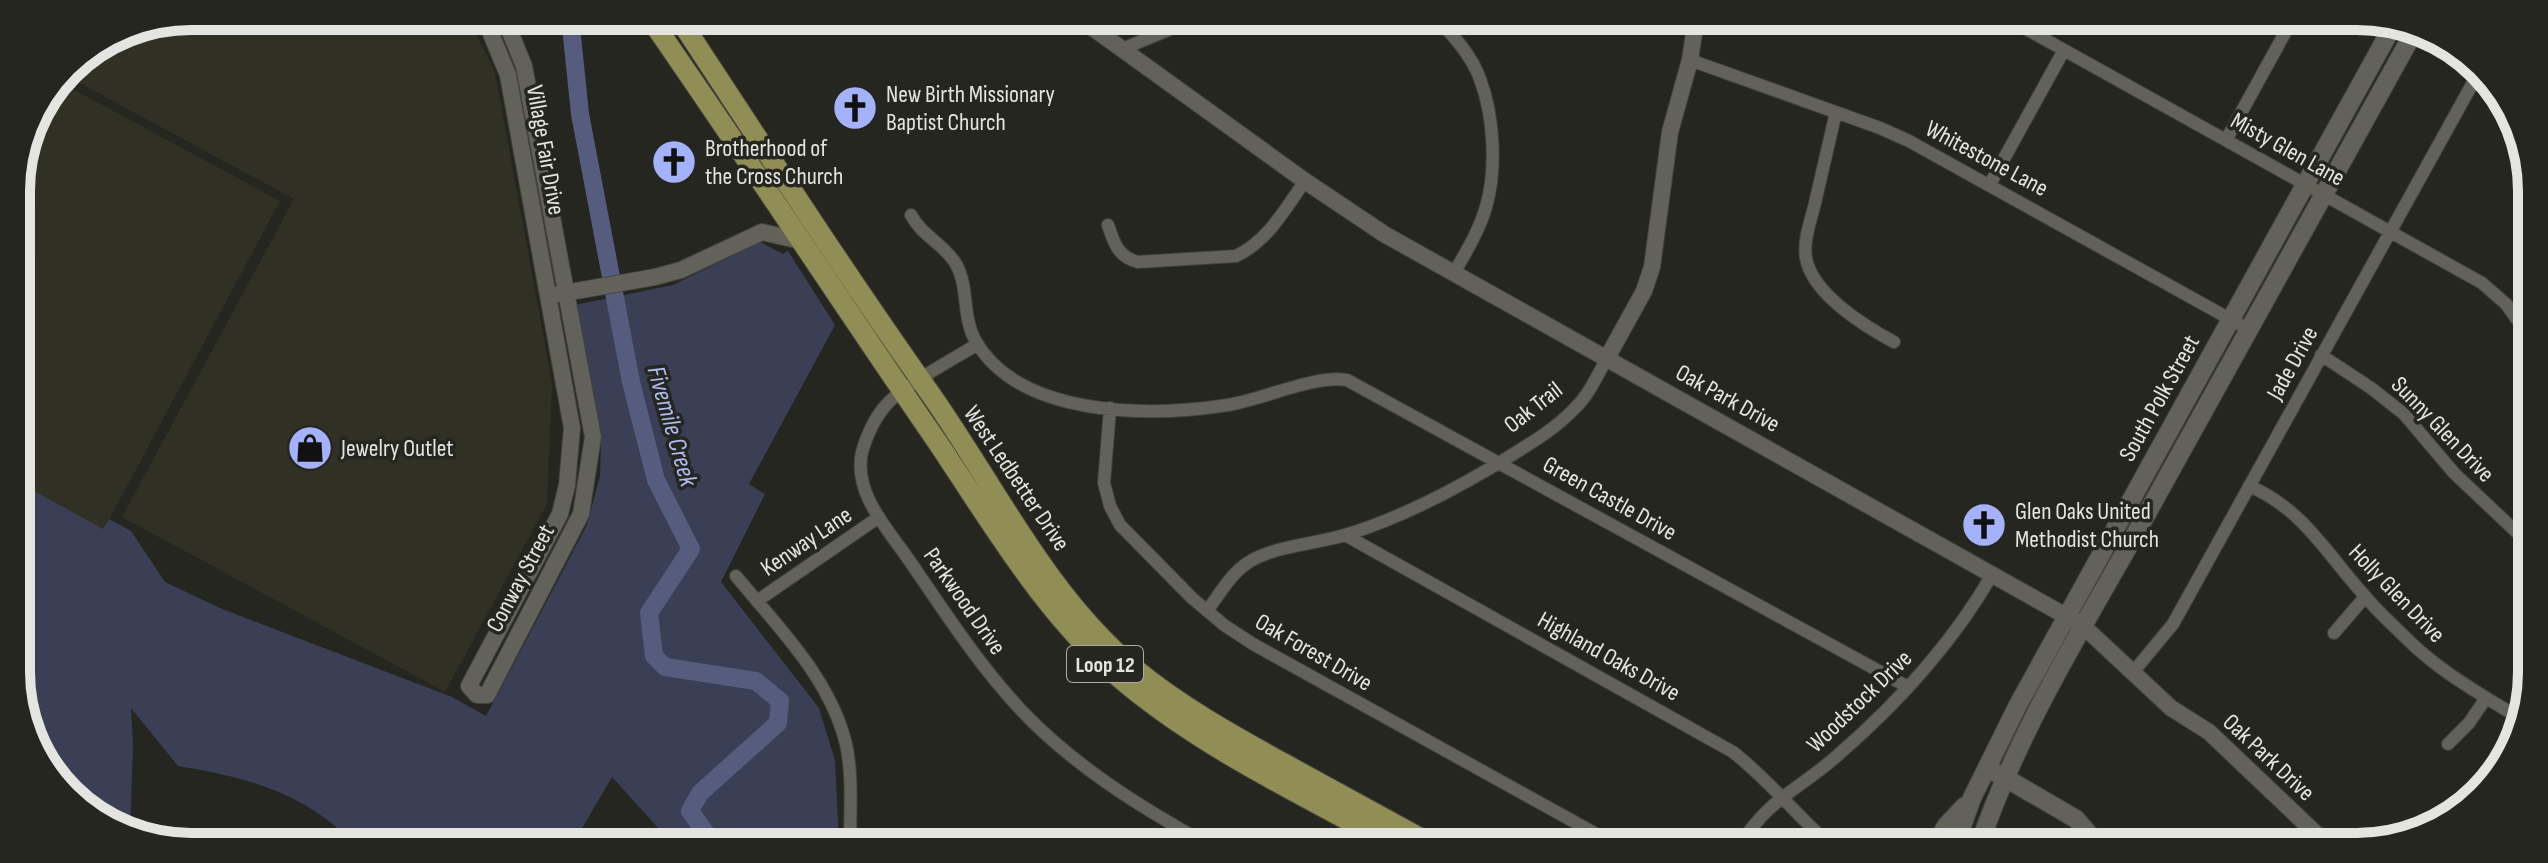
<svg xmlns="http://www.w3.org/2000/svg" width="2548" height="863" font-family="'Sofia Sans Condensed',sans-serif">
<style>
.built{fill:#313024}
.green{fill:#3b3f56}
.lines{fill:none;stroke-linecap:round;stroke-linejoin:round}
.river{stroke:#565c7d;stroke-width:18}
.minor-casing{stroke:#42423d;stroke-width:14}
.tertiary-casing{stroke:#42423d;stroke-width:18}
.secondary-casing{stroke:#42423d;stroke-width:20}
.primary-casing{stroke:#42423d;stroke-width:22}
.minor{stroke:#62625a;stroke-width:12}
.tertiary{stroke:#62625a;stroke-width:16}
.secondary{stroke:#62625a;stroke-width:18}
.primary{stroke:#908d55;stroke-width:20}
.labels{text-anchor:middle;stroke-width:7;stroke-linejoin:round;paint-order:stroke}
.shield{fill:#262620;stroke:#ababa6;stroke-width:2}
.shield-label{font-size:22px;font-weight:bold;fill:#e4e4e0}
.poi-label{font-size:24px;fill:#e4e4e0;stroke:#262620;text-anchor:start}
.street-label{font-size:24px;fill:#e4e4e0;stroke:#262620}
.water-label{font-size:26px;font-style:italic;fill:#afbbf4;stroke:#262620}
.rim{fill:none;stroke:#e4e4e0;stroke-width:10}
</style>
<rect width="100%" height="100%" fill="#262620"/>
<path class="built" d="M191 16 468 17 495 73 552 383 547 504 445 692 122 517 294 199 63 74 67 67 124 29Z
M58 81 280 201 103 531 18 488 16 180 29 123Z"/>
<path class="green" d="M760 242 783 254 788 251 835 325 749 484 765 494 721 582 819 708 835 761 839 843 663 842 661 831 612 777 574 842 351 841C303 791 244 777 178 766L131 708 133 745 130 832 60 788 19 706 18 482 103 529 109 519 131 531 165 582 222 609 452 697 486 716 587 525 600 476 601 444 575 305 673 285Z"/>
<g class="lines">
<path class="river" d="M570 17 580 114 631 382 656 480 691 549 649 613 654 656 665 667 756 681 780 701 778 723 700 793 690 811 712 842"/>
<g class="minor-casing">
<path id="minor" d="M1437 19C1454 36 1472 56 1480 79 1494 116 1497 169 1486 207 1479 231 1466 252 1454 273
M2012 21 2482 283 2506 304 2528 335
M1122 49 1195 19
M1690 60 1880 128 1909 141 2248 329
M1836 112C1829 142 1822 173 1815 203 1811 220 1803 240 1806 258 1812 294 1866 327 1894 342
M2226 140 2291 22
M1990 184 2064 50
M911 215C922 236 944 244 956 264 969 287 962 316 975 340 1019 418 1151 417 1228 405 1264 399 1314 375 1347 380L1908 687
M1108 225C1114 243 1118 257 1138 262L1236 256C1268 241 1285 209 1305 181
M978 344C955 358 903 386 887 404 875 417 867 435 862 452 853 493 887 528 909 560 944 611 978 664 1021 710 1074 766 1140 807 1207 844
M2321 355 2371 388 2404 414 2454 473 2527 542
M1110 408 1104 483 1110 506 1120 525 1192 598 1224 625 1253 644 1616 845
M2249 486C2302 508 2327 554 2364 595 2377 611 2393 625 2407 639 2441 673 2484 696 2524 721
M1345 535 1733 752C1770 781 1795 814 1830 845
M736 576C778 627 830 678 846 744 853 776 850 810 850 843
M757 601 879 517
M1207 611C1219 595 1230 575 1246 564 1271 546 1316 544 1345 535 1405 517 1462 486 1515 453 1536 440 1557 427 1574 409 1589 395 1597 376 1607 358
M2334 633 2365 597
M2134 671 2173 624 2480 70
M2448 744 2469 723 2486 698
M1740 845C1768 799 1800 789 1838 755 1899 702 1953 643 1993 573"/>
</g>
<g class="tertiary-casing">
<path id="tertiary" d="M484 17 508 75 572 428 567 485 560 514 469 686 477 695H487L581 514 593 437 524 66 504 17
M1079 18 1305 181 1384 234 2082 625 2171 708 2209 732 2330 847
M559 294 655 277 681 270 762 232 801 241
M1607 358 1644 291 1652 267 1670 132 1690 60 1696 20"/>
</g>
<g class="secondary-casing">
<path id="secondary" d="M1995 772 2076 819 2099 846
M1935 846 1946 826 1965 806
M1955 846 1972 798 2018 705 2395 22
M1979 846C2019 728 2085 624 2145 517 2236 355 2325 192 2415 30"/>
</g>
<g class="primary-casing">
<path id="primary" d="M649 17C747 158 841 302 938 443 995 528 1048 620 1128 685 1207 750 1303 795 1392 844
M678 17C760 142 841 267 927 389 994 483 1045 594 1135 669 1180 706 1232 735 1283 763 1332 790 1382 817 1431 844"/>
</g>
<use href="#minor" class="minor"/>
<use href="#tertiary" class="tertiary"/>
<use href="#secondary" class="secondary"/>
<use href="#primary" class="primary"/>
</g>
<defs>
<g id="church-disc" transform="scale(2.3)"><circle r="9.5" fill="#a4b2fc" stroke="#262620"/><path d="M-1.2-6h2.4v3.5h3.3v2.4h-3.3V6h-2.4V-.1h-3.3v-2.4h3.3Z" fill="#111"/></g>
<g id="shop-disc" transform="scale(2.3)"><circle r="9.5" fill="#a4b2fc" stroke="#262620"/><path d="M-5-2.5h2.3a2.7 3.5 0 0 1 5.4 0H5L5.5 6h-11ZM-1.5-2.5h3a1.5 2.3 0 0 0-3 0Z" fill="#111"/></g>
</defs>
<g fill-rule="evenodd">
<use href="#church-disc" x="855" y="108"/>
<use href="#church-disc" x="674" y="162"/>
<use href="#shop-disc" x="310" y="448"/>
<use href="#church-disc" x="1984" y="525"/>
</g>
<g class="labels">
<rect class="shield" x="1067" y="646" width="76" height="36" rx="6"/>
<g class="shield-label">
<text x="1105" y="672">Loop 12</text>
</g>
<g class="poi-label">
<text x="886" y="102">New Birth Missionary<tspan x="886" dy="28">Baptist Church</tspan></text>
<text x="705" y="156">Brotherhood of<tspan x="705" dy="28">the Cross Church</tspan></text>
<text x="341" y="456">Jewelry Outlet</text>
<text x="2015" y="519">Glen Oaks United<tspan x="2015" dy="28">Methodist Church</tspan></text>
</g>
<g class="street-label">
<text transform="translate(2288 149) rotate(29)" y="8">Misty Glen Lane</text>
<text transform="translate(546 150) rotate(80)" y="8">Village Fair Drive</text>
<text transform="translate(1987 158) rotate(28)" y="8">Whitestone Lane</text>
<text transform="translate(2292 363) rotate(-61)" y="8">Jade Drive</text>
<text transform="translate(1728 398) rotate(29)" y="8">Oak Park Drive</text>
<text transform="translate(2159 398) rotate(-61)" y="8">South Polk Street</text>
<text transform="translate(1533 407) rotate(-38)" y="8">Oak Trail</text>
<text transform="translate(2443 429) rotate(46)" y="8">Sunny Glen Drive</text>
<text transform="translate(1017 478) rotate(56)" y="8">West Ledbetter Drive</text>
<text transform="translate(1610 498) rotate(29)" y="8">Green Castle Drive</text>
<text transform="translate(806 541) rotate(-34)" y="8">Kenway Lane</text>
<text transform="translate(520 578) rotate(-62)" y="8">Conway Street</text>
<text transform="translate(2397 593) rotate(46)" y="8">Holly Glen Drive</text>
<text transform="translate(965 601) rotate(55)" y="8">Parkwood Drive</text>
<text transform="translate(1314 652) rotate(30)" y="8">Oak Forest Drive</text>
<text transform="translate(1609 656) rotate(29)" y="8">Highland Oaks Drive</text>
<text transform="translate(1859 701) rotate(-44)" y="8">Woodstock Drive</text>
<text transform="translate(2269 757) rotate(43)" y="8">Oak Park Drive</text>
</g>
<g class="water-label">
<text transform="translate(673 426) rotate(74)" y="9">Fivemile Creek</text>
</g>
</g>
<path d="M0 0H2548V863H0ZM191 30H2357A161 161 0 0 1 2518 191V672A161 161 0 0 1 2357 833H191A161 161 0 0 1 30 672V191A161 161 0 0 1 191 30Z" fill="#262620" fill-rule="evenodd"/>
<path class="rim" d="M191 30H2357A161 161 0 0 1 2518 191V672A161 161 0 0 1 2357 833H191A161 161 0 0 1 30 672V191A161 161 0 0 1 191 30Z"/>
</svg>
